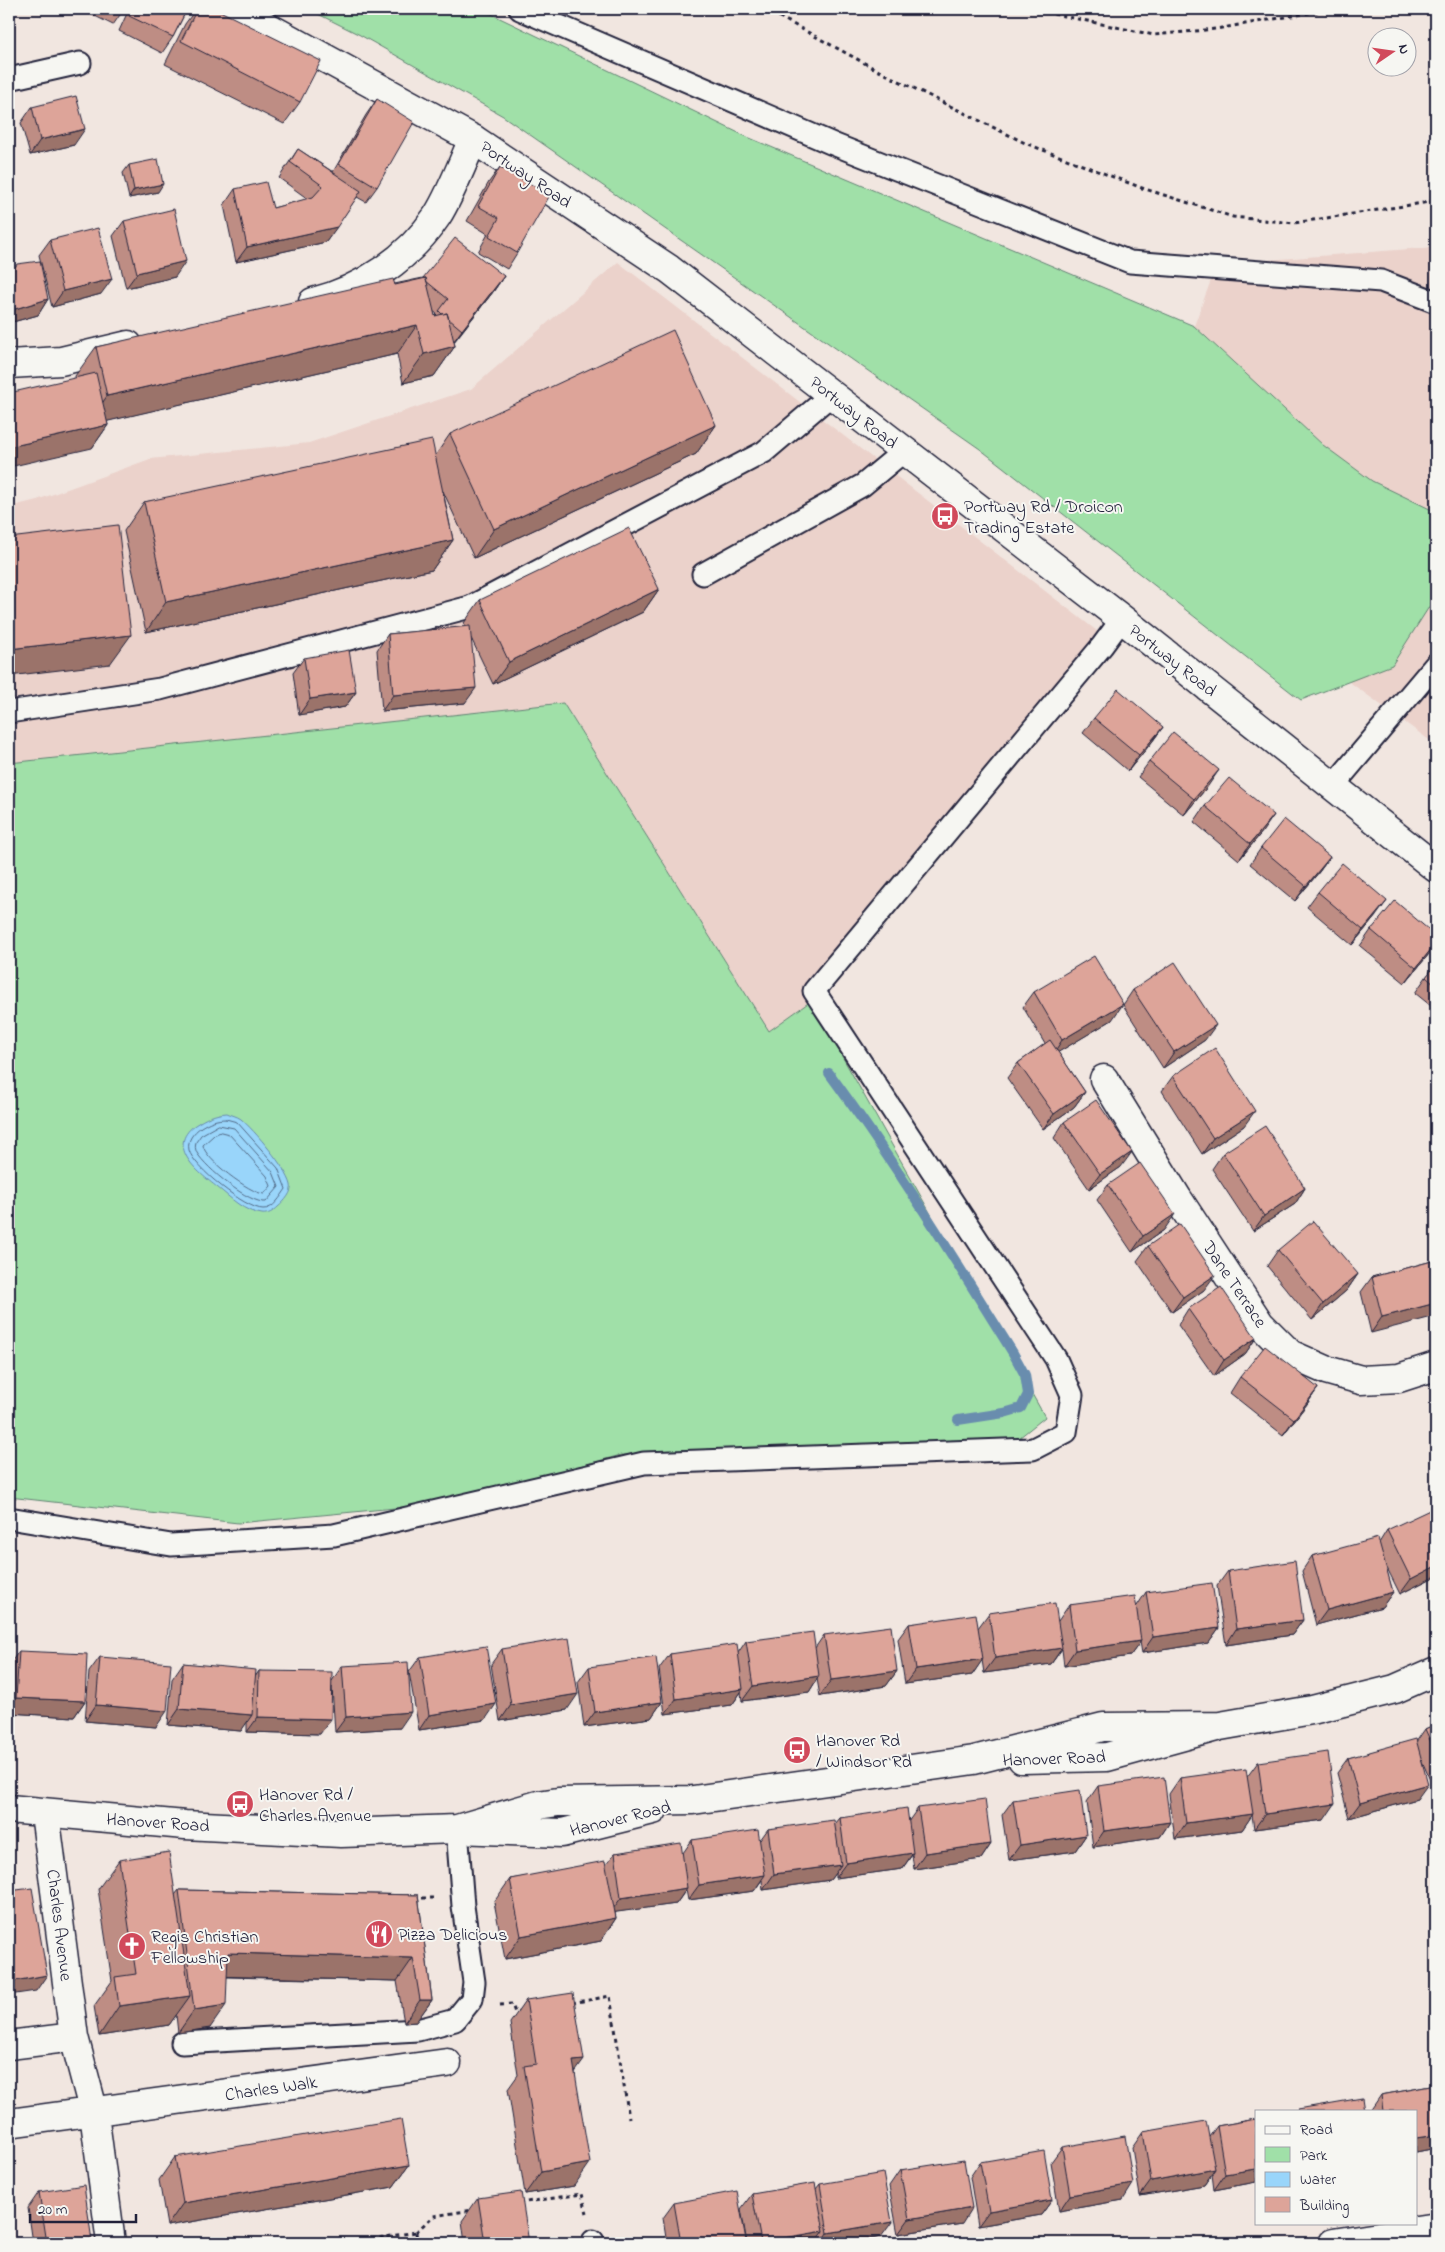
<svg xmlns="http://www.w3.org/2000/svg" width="1445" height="2252" font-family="'Indie Flower',sans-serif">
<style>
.built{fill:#ebd2cb}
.green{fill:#a0e0a8;stroke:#618172}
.water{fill:#99d5fa;stroke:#698dae}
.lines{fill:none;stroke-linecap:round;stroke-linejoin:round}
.shore{stroke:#526a87;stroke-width:1}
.stream{stroke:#698dae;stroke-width:10}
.lane-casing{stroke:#22223b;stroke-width:25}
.street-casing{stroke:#22223b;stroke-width:31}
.secondary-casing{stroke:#22223b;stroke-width:31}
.path{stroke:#22223b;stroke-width:3;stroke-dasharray:4 4;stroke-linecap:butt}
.lane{stroke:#f6f6f2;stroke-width:21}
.street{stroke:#f6f6f2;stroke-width:28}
.secondary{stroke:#f6f6f2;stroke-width:28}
.wall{fill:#be8d84;stroke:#22223b;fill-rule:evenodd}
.shaded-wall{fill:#9b736b;stroke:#22223b}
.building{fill:#dda499;stroke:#22223b}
.labels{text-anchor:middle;stroke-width:4;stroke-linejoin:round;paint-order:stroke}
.street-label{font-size:18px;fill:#22223b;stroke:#f6f6f2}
.poi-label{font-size:18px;fill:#22223b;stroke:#f6f6f2;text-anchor:start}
</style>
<rect width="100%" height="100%" fill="#f1e6e0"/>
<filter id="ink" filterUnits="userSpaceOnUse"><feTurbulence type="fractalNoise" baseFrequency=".02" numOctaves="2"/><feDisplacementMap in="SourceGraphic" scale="10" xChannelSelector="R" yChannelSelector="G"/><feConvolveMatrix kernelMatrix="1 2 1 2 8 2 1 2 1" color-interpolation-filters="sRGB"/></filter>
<g filter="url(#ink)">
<path class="built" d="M1436 247V745L1113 510 1194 326 1217 264Z
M618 262 1110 641 811 1001 769 1031 563 703 9 763V507L37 500 150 459 309 443 471 389Z"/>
<path class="green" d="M308 9H481L745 136 1194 326 1323 445 1372 481 1436 512V596L1392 665 1301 700 980 449 503 116 360 35Z
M563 703 769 1031 811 1001 1045 1417 1014 1442 621 1455 437 1504 238 1523 9 1497V763Z"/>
<path class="water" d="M227 1113C231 1115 237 1116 241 1119 254 1130 287 1168 291 1185 293 1192 284 1202 278 1207 274 1211 268 1215 262 1214 244 1212 231 1198 217 1187 199 1173 165 1147 195 1125 206 1118 214 1114 227 1113Z"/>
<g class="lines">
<path class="shore" d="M226 1119 237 1122 278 1168 286 1189C281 1196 273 1210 263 1209 246 1209 193 1167 189 1150 187 1140 193 1133 201 1127 209 1122 216 1119 226 1119Z
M219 1125 234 1128 273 1172 279 1187 266 1202C249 1204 206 1168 197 1153 195 1149 195 1146 196 1142L201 1135Z
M221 1132 229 1134 267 1176 271 1186 264 1194C250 1193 204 1159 203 1145L214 1135Z"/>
<path class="stream" d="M829 1073C895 1163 954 1258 1013 1353L1025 1375 1028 1394 1021 1408 1004 1413 958 1420"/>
<g class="lane-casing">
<path id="lane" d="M520 9 833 144 1130 262 1381 281 1436 302
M9 79 80 63
M703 574 863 485 904 451
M9 712 160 689 470 607 764 452 831 395
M1333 786 1436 664
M9 1518 171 1545 334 1535 644 1463 1033 1449 1066 1432 1072 1395 1056 1359 814 991 1102 646 1122 619
M182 2043 418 2030 455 2020 472 1999 474 1982 463 1906 457 1829
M593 2241V2243"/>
</g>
<g class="street-casing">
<path id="street" d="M313 302C362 290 409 258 437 216 450 196 463 162 473 139
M9 364 61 361 128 345
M1104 1079 1178 1199 1260 1324 1290 1354 1326 1370 1361 1380 1399 1378 1436 1366
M45 1813 74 2037 94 2113 111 2243
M9 2045 74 2037
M9 2123 447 2063
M1333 2243 1436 2227"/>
</g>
<g class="secondary-casing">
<path id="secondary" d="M235 9 473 139 669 269 1122 619 1436 868
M1022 1759 1107 1757 1220 1726 1312 1710 1395 1689 1436 1671
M9 1809 185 1825 341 1833 457 1829 562 1833 653 1810
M457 1829 538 1805 558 1802 693 1800 974 1760 1103 1727 1220 1726"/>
</g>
<path class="path" d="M765 9 879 71 1025 143 1142 188 1233 217 1294 223 1436 201
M1030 9 1154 35 1216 29 1332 9
M414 1898H433
M572 2003 610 1996 629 2118
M500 2005 512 2004 515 2013 519 2012
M519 2203 582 2194 587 2213
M416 2232 433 2216 473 2210
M416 2232 417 2243
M348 2243 416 2232"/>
<use href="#lane" class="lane"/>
<use href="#street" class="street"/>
<use href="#secondary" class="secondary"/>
</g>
<path class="wall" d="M81 9H124L113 25Z
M129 9H187L173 37 162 53 119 31Z
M196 9H216L300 102 284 124 165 64 185 24Z
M377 99V187L366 202 357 197 326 242 236 262 224 205 235 189 273 208 308 199 279 178 288 164 298 149 333 172 366 115Z
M32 107 74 145 30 155 21 123Z
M129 165 158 192 129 198 123 173Z
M500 167 517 253 507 269 478 252 488 234 467 221 489 182Z
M124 221 175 277 126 288 113 236Z
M50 240 101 294 52 307 39 255Z
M17 264 48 299 38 315 9 323V269L12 271Z
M504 276 493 292 454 342 455 346 434 376 403 383 397 354 107 421 108 425 92 448 75 376 96 347 423 278ZM433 311 437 314 435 316Z
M716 425 696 454 474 558 443 491 453 540 432 570 146 632 124 531 144 502 435 456 450 434Z
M659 589 643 612 493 684 471 638 465 703 382 711 377 650 388 634 466 627 464 623 480 600Z
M304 658 356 692 345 707 299 715 293 673Z
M1094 718 1163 727 1152 742 1128 771 1083 733Z
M1149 762 1208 786 1184 815 1138 777Z
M1205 806 1263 831 1239 860 1194 822Z
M1261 848 1330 857 1319 872 1295 901 1250 864Z
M1318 892 1376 916 1352 945 1307 907Z
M1371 930 1429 954 1405 983 1360 946Z
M1436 964V1010L1415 993 1426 977Z
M1133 990 1205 1040 1163 1068 1123 1005Z
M1034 992 1112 1020 1058 1052 1085 1092 1074 1107 1043 1129 1007 1078 1018 1063 1045 1044 1023 1007Z
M1173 1076 1244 1126 1202 1154 1162 1091Z
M1064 1122 1121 1167 1089 1189 1054 1138Z
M1223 1153 1305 1188 1295 1204 1253 1231 1212 1169Z
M1108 1185 1164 1230 1132 1252 1097 1200Z
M1148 1246 1204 1290 1172 1312 1137 1261Z
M1278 1250 1358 1274 1347 1290 1312 1320 1267 1266Z
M1436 1260 1371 1333 1361 1292 1372 1277Z
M1188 1309 1256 1338 1245 1354 1214 1376 1178 1325Z
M1240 1377 1318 1388 1307 1404 1283 1435 1230 1393Z
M1387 1530 1436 1576 1400 1594 1384 1562 1393 1592 1382 1607 1316 1625 1302 1571 1312 1556 1379 1543Z
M1228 1571 1303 1620 1292 1635 1226 1645 1217 1586Z
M1146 1592 1219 1628 1208 1643 1142 1653 1140 1642 1130 1656 1064 1666 1062 1649 1051 1664 984 1673 982 1660 972 1675 905 1684 898 1639 909 1624 978 1628 989 1613 1058 1621 1069 1605 1137 1606Z
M824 1635 897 1671 886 1686 820 1696 817 1679 809 1692 742 1701 741 1692 732 1705 665 1714 659 1669 670 1654 738 1653 746 1641 815 1648Z
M502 1649 567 1710 500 1721 491 1664Z
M19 1651 85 1701 74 1717 9 1713V1665Z
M100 1657 156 1727 85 1721 89 1672Z
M420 1657 485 1720 419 1730 409 1672Z
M183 1663 255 1677 259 1671 332 1681 342 1666 400 1728 335 1732 332 1687 320 1734 247 1732V1721L241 1731 168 1725 172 1679Z
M589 1667 662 1702 651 1718 584 1727 578 1682Z
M1436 1724V1787L1434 1788 1421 1759 1417 1799 1349 1818 1337 1773 1348 1758 1416 1742 1425 1729Z
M1258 1762 1324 1820 1254 1829 1252 1815 1242 1830 1175 1839 1169 1794 1180 1778 1247 1777Z
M1098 1786 1170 1822 1160 1837 1093 1847 1087 1802Z
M1013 1800 1086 1835 1075 1851 1009 1860 1002 1815Z
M918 1808 991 1844 981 1859 914 1869 912 1855 902 1869 835 1878V1873L830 1880 763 1890 762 1880 754 1891 688 1900 686 1890 676 1904 615 1912 616 1918 601 1941 505 1959 494 1902 510 1879 606 1865 615 1853H683L692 1840H760L768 1829 835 1824 840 1818 908 1822Z
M119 1860 175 1895 179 1890 418 1895 432 2000 416 2022 404 2023 397 1981 227 1977 210 2028 178 2033 176 2015 169 2025 99 2036 94 2006 112 1981 98 1889Z
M526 2000 575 2072 574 2186 525 2194 508 2089 518 2075 510 2023Z
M1436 2085V2148L1416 2152V2111H1370L1381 2095Z
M1256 2119V2182L1214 2190 1212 2174 1204 2185 1140 2196 1132 2148 1143 2132 1209 2137 1217 2126Z
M1062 2147 1123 2200 1059 2211 1051 2162Z
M175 2157 409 2165 393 2187 167 2226 159 2180Z
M980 2162 1052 2200 1041 2215 978 2226 970 2177Z
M900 2170 962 2224 898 2234 889 2186Z
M820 2184 881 2237 847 2243H817L816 2242 815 2243H747L741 2209 752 2194 816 2189Z
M39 2192 92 2241 91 2243H33L28 2208Z
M478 2198 529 2243H465L462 2221Z
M674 2203 743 2243H667L663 2218Z"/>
<path class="shaded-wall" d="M85 129 74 145 30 155 40 140Z
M163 184 158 192 129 198 134 190Z
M337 227 326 242 236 262 247 247Z
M186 261 175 277 126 288 137 273Z
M504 276 493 292 451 345 462 330Z
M112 279 101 294 52 307 63 291Z
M48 299 38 315 9 323V318L15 309Z
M417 325 397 354 87 426 107 396Z
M455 346 434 376 403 383 424 354Z
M108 425 92 448 9 467V447Z
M716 425 696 454 474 558 494 529Z
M453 540 432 570 146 632 166 602Z
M659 589 643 612 493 684 509 662Z
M131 635 110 664 9 676V649Z
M476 688 465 703 382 711 393 695Z
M356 692 345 707 299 715 310 699Z
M1163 727 1152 742 1128 771 1139 755Z
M1219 770 1208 786 1184 815 1194 799Z
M1274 815 1263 831 1239 860 1250 844Z
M1330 857 1319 872 1295 901 1306 886Z
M1387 901 1376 916 1352 945 1363 930Z
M1436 943 1429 954 1405 983 1416 968Z
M1123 1004 1112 1020 1052 1056 1062 1040Z
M1216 1025 1205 1040 1163 1068 1174 1052Z
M1085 1092 1074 1107 1043 1129 1054 1114Z
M1255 1111 1244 1126 1202 1154 1213 1138Z
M1132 1152 1121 1167 1089 1189 1100 1174Z
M1305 1188 1295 1204 1253 1231 1264 1216Z
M1175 1214 1164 1230 1132 1252 1143 1236Z
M1358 1274 1347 1290 1312 1320 1323 1304Z
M1215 1275 1204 1290 1172 1312 1183 1297Z
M1436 1303V1316L1371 1333 1382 1317Z
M1256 1338 1245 1354 1214 1376 1224 1360Z
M1318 1388 1307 1404 1283 1435 1294 1419Z
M1436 1566V1576L1400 1594 1411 1579Z
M1393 1592 1382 1607 1316 1625 1327 1610Z
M1303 1620 1292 1635 1226 1645 1236 1629Z
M1219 1628 1208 1643 1142 1653 1153 1637Z
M1141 1641 1130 1656 1064 1666 1075 1650Z
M1062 1648 1051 1664 984 1673 995 1658Z
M983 1659 972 1675 905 1684 916 1669Z
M897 1671 886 1686 820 1696 831 1680Z
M819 1676 809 1692 742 1701 753 1686Z
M743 1689 732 1705 665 1714 676 1699Z
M578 1694 567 1710 500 1721 511 1705Z
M16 1698 85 1701 74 1717 9 1713V1708Z
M662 1702 651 1718 584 1727 595 1712Z
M496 1704 485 1720 419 1730 429 1715Z
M96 1705 167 1711 156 1727 85 1721Z
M179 1709 252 1715 241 1731 168 1725Z
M411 1712 400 1728 335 1732 346 1717Z
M258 1717 331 1719 320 1734 247 1732Z
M1428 1784 1417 1799 1349 1818 1360 1803Z
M1335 1804 1324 1820 1254 1829 1265 1814Z
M1253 1814 1242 1830 1175 1839 1186 1823Z
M1170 1822 1160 1837 1093 1847 1104 1831Z
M1086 1835 1075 1851 1009 1860 1020 1845Z
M991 1844 981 1859 914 1869 925 1853Z
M913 1853 902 1869 835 1878 846 1863Z
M841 1865 830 1880 763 1890 774 1874Z
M765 1875 754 1891 688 1900 699 1885Z
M687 1888 676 1904 610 1913 621 1898Z
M616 1918 601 1941 505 1959 521 1936Z
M228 1953 413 1958 397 1981 212 1976Z
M47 1975 36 1991 9 1995V1982Z
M190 1996 169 2025 99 2036 119 2006Z
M420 2000H432L416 2022 404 2023Z
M226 2005 210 2028 178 2033 194 2010Z
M584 2060 568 2082 573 2061Z
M1436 2135V2148L1416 2152V2138Z
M590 2163 574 2186 525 2194 541 2172Z
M409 2165 393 2187 167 2226 183 2203Z
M1215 2169 1204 2185 1140 2196 1151 2181Z
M1256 2169V2182L1214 2190 1225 2174Z
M14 2173 9 2180V2174Z
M1133 2184 1123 2200 1059 2211 1070 2195Z
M1052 2200 1041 2215 978 2226 989 2211Z
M972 2208 962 2224 898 2234 909 2219Z
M892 2222 881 2237 847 2243H821L828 2233Z
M824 2231 815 2243H760L761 2242Z
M746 2240 743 2243H725Z"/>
<path class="building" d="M133 9H187L173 37 129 16Z
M197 9H216L321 61 300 102 181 41Z
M76 96 85 129 40 140 32 107Z
M377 99 414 122 377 187 339 164Z
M298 149 361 191 337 227 247 247 235 189 266 182 273 208 313 197 323 186 290 162Z
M158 159 163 184 134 190 129 165Z
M500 167 550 195 517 253 489 236 499 218 478 206Z
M174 209 186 261 137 273 124 221Z
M98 228 112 279 63 291 50 240Z
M455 238 504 276 462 330 449 319 447 313 442 314 439 311 448 299 426 281V278H423Z
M40 261 48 299 15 309 9 304V269L12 272 17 264Z
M426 278 435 316 447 313 455 346 424 354 417 325 107 396 96 347 393 279 395 285Z
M673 330 716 425 494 529 450 434Z
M96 373 108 425 9 447V393Z
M432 440 453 540 166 602 144 502Z
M118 525 131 635 9 649V538Z
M629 528 659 589 509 662 480 600Z
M470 626 476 688 393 695 388 634Z
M349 650 356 692 310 699 304 658Z
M1118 689 1163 727 1139 755 1094 718Z
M1173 732 1219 770 1194 799 1149 762Z
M1229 778 1274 815 1250 844 1205 806Z
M1284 819 1330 857 1306 886 1261 848Z
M1342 863 1387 901 1363 930 1318 892Z
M1395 901 1436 936V943L1416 968 1371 930Z
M1094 956 1123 1004 1062 1040 1034 992Z
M1175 962 1216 1025 1174 1052 1133 990Z
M1436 964V986L1426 977Z
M1050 1040 1085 1092 1054 1114 1018 1063Z
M1215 1048 1255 1111 1213 1138 1173 1076Z
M1096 1100 1132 1152 1100 1174 1064 1122Z
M1265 1126 1305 1188 1264 1216 1223 1153Z
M1140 1163 1175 1214 1143 1236 1108 1185Z
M1313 1221 1358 1274 1323 1304 1278 1250Z
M1180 1224 1215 1275 1183 1297 1148 1246Z
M1436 1260V1303L1382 1317 1372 1277Z
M1221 1287 1256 1338 1224 1360 1188 1309Z
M1265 1346 1318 1388 1294 1419 1240 1377Z
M1436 1507V1566L1411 1579 1387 1530Z
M1378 1538 1393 1592 1327 1610 1312 1556Z
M1295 1561 1303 1620 1236 1629 1228 1571Z
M1212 1583 1219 1628 1153 1637 1146 1592Z
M1135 1596 1141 1641 1075 1650 1069 1605Z
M1055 1603 1062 1648 995 1658 989 1613Z
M976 1614 983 1659 916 1669 909 1624Z
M891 1626 897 1671 831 1680 824 1635Z
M813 1632 819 1676 753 1686 746 1641Z
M569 1638 578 1694 511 1705 502 1649Z
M737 1644 743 1689 676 1699 670 1654Z
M486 1646 496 1704 429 1715 420 1657Z
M19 1651 87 1654 85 1701 16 1698Z
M100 1657 171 1663 167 1711 96 1705Z
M656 1657 662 1702 595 1712 589 1667Z
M408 1662 411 1712 346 1717 342 1666Z
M183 1663 256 1670 252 1715 179 1709Z
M259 1671 332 1672 331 1719 258 1717Z
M1436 1724V1753L1425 1729Z
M1416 1739 1428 1784 1360 1803 1348 1758Z
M1328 1752 1335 1804 1265 1814 1258 1762Z
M1246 1769 1253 1814 1186 1823 1180 1778Z
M1164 1777 1170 1822 1104 1831 1098 1786Z
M1080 1790 1086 1835 1020 1845 1013 1800Z
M985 1799 991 1844 925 1853 918 1808Z
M907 1808 913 1853 846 1863 840 1818Z
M834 1820 841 1865 774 1874 768 1829Z
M758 1830 765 1875 699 1885 692 1840Z
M681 1843 687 1888 621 1898 615 1853Z
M169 1852 190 1996 119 2006 115 1977 136 1974 119 1860Z
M605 1861 616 1918 521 1936 510 1879Z
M32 1888 47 1975 9 1982V1891Z
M179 1890 418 1895 432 2000H420L413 1958 228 1953 226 2005 194 2010Z
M573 1993 584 2060 573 2061 590 2163 541 2172 524 2066 536 2064 526 2000Z
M1436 2085V2135L1416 2138V2111H1383L1381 2095Z
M1362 2098 1364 2111H1299L1298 2109Z
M401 2119 409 2165 183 2203 175 2157Z
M1256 2119V2169L1225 2174 1217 2126Z
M1206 2121 1215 2169 1151 2181 1143 2132Z
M1125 2136 1133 2184 1070 2195 1062 2147Z
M9 2140 14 2173 9 2174Z
M1044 2151 1052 2200 989 2211 980 2162Z
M964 2160 972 2208 909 2219 900 2170Z
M883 2173 892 2222 828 2233 820 2184Z
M815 2183 824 2231 761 2242 752 2194Z
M84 2185 92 2241 80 2243H47L39 2192Z
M737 2191 746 2240 725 2243H681L674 2203Z
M521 2192 529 2243H485L478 2198Z
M384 2239 385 2243H358Z"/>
</g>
<defs>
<g id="bus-disc" transform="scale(1.4375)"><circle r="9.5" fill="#d1495b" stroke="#f6f6f2"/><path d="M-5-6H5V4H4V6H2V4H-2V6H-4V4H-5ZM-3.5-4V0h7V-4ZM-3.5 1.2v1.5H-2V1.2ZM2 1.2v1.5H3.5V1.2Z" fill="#fff"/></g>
<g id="restaurant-disc" transform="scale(1.4375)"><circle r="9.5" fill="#d1495b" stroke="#f6f6f2"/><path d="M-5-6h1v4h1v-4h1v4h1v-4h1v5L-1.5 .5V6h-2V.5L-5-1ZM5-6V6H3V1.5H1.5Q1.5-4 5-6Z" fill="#fff"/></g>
<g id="church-disc" transform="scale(1.4375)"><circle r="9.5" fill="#d1495b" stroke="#f6f6f2"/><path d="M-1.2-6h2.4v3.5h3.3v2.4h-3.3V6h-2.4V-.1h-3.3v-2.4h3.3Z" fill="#fff"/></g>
</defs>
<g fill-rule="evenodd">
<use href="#bus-disc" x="945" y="516"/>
<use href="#bus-disc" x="797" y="1750"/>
<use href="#bus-disc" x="240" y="1804"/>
<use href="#restaurant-disc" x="379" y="1934"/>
<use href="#church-disc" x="132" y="1946"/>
</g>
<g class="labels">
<g class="street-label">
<text transform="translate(526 174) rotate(34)" y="6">Portway Road</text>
<text transform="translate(854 412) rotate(38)" y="6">Portway Road</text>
<text transform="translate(1173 660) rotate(38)" y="6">Portway Road</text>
<text transform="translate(1235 1284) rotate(56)" y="6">Dane Terrace</text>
<text transform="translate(1054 1758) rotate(-2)" y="6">Hanover Road</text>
<text transform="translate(620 1818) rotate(-14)" y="6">Hanover Road</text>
<text transform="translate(158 1822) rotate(4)" y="6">Hanover Road</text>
<text transform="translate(60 1925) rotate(83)" y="6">Charles Avenue</text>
<text transform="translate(271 2088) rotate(-8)" y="6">Charles Walk</text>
</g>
<g class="poi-label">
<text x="964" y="512">Portway Rd / Droicon<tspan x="964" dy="21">Trading Estate</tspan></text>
<text x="816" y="1746">Hanover Rd<tspan x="816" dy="21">/ Windsor Rd</tspan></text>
<text x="259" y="1800">Hanover Rd /<tspan x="259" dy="21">Charles Avenue</tspan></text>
<text x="398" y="1940">Pizza Delicious</text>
<text x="151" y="1942">Regis Christian<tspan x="151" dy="21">Fellowship</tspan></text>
</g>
</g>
<rect width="1445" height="2252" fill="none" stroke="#f6f6f2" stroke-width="30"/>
<rect x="15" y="15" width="1415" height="2222" fill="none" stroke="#22223b" stroke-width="2" filter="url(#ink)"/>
<rect x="1255" y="2110" width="162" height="115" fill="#f6f6f2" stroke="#a1a1a9"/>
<rect x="1265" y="2126" width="25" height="8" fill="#f6f6f2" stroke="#a1a1a9"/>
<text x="1300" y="2134" font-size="15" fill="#22223b">Road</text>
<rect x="1265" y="2147" width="25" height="15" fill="#a0e0a8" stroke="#a1a1a9"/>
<text x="1300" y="2160" font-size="15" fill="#22223b">Park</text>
<rect x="1265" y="2172" width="25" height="15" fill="#99d5fa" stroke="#a1a1a9"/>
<text x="1300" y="2184" font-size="15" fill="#22223b">Water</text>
<rect x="1265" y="2197" width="25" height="15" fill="#dda499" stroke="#a1a1a9"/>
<text x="1300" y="2210" font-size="15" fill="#22223b">Building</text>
<g transform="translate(1392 52) rotate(77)"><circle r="24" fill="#f6f6f2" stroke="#a1a1a9"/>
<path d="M0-4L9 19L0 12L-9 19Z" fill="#d1495b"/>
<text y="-8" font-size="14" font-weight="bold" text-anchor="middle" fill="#22223b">N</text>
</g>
<path d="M30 2214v8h106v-8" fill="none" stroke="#22223b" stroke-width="2.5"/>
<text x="38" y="2214" font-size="15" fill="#22223b" stroke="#f6f6f2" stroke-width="4" paint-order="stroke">20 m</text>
</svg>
